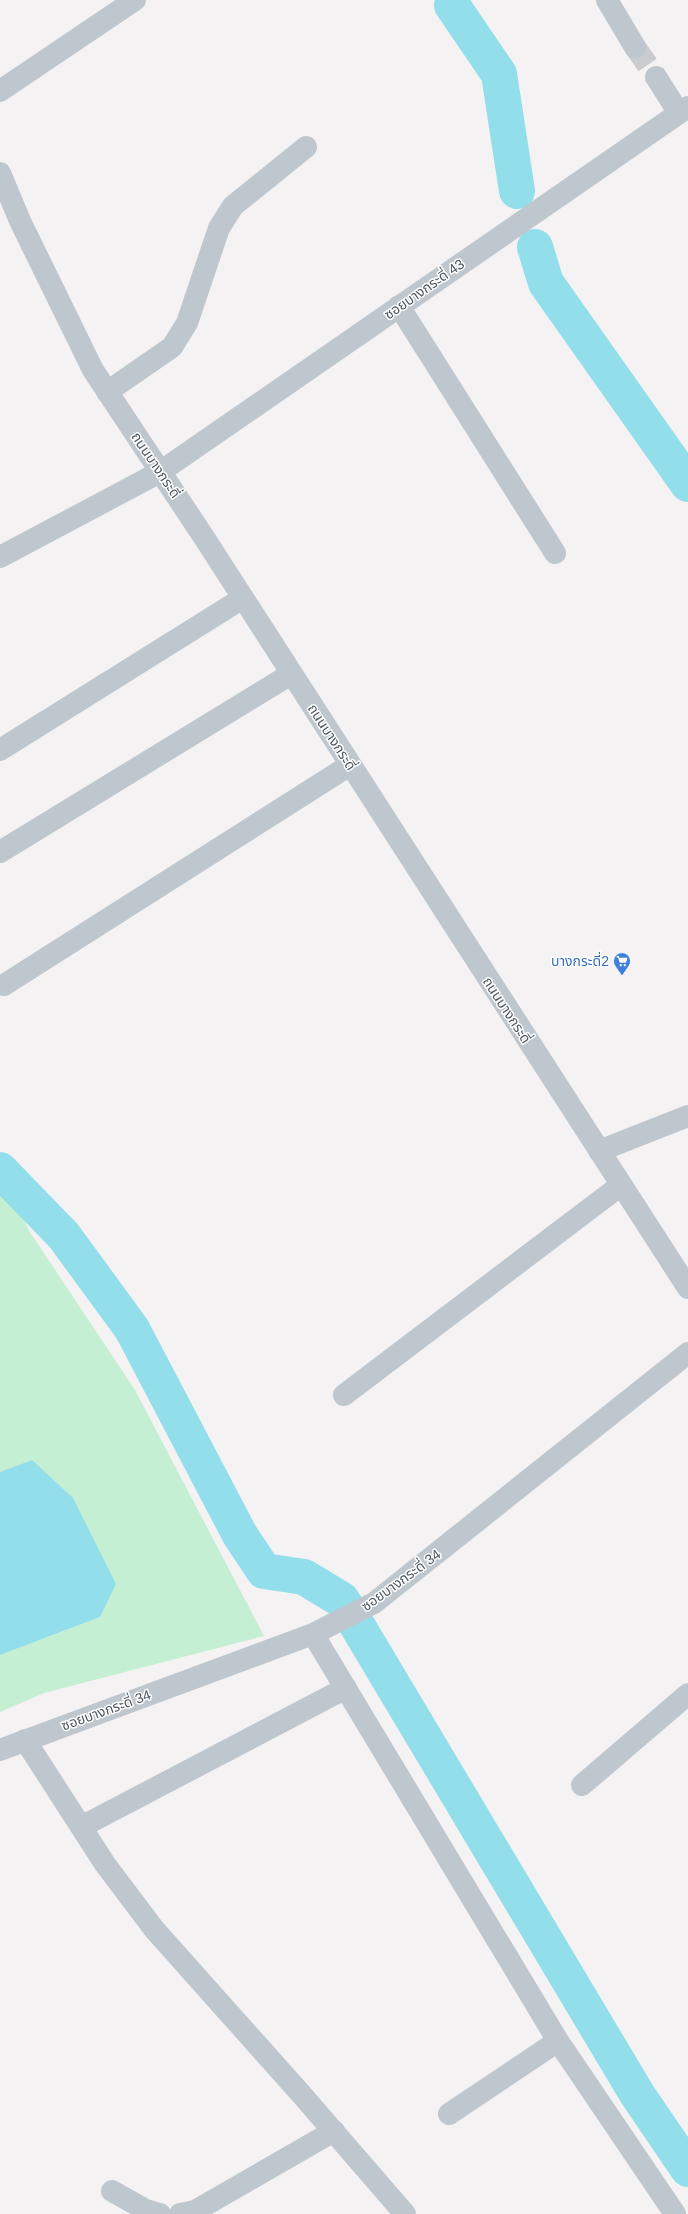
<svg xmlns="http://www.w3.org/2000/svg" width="688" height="2214" font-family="Helvetica,'Noto Sans Thai',sans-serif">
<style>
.green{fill:#c4efd2}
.water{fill:#92deeb}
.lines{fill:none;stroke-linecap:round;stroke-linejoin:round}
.canal{stroke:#92deeb;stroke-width:36}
.minor-tunnel{stroke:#cacbce;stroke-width:22;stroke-dasharray:22 11;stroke-linecap:butt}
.minor{stroke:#bec7ce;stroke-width:22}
.labels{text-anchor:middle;stroke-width:3;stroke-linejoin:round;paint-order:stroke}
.street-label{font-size:14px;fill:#4a5760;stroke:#fff}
.shop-label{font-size:14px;fill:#366cbe;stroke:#fff;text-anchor:end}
</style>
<rect width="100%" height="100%" fill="#f4f2f3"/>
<path class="green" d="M0 1172 30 1232 135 1390 264 1636 44 1693 0 1712V1655L100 1617 32 1460 0 1472Z"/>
<path class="water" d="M32 1460 73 1498 116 1584 100 1617 0 1655V1472Z"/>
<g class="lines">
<path class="canal" d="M452 5 499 74 517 191
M535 247 546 283 688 484
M0 1170 64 1236 132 1329 240 1535 264 1571 304 1577 342 1600 637 2094 688 2169"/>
<path class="minor-tunnel" d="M635 47 656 77"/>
<path class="minor" d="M607 0 635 47
M656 77 679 113
M0 91 135 0
M0 173 20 221 93 370 207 542 688 1288
M399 306 555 553
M107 392 172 347 187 323 219 228 233 206 306 147
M0 557 160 472 688 107
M0 750 243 598
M0 852 291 674
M4 985 350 765
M599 1151 688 1116
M344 1395 621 1185
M313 1634 558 2041 675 2214
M25 1740 105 1864 154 1929 302 2095 405 2214
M0 1750 313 1634 374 1603 688 1353
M582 1785 688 1694
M81 1827 346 1688
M449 2114 558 2041
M112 2191 146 2210 160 2214
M180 2214 195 2211 334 2131"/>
</g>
<defs>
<g id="supermarket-pin" transform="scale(0.9)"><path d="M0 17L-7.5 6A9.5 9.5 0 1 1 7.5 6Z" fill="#3f7fe0" stroke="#fff"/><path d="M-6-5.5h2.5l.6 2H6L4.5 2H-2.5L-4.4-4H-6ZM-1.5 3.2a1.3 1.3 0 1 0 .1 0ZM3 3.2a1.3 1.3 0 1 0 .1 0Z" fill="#fff"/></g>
</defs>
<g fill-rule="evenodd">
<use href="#supermarket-pin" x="622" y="961"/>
</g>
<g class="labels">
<g class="street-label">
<text transform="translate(424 289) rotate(-35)" y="5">ซอยบางกระดี่ 43</text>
<text transform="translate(156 465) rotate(56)" y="5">ถนนบางกระดี่</text>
<text transform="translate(332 737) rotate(57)" y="5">ถนนบางกระดี่</text>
<text transform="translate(507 1010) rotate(57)" y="5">ถนนบางกระดี่</text>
<text transform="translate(401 1580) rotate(-36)" y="5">ซอยบางกระดี่ 34</text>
<text transform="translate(106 1710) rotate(-20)" y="5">ซอยบางกระดี่ 34</text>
</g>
<g class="shop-label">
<text x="609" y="966">บางกระดี่2</text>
</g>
</g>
</svg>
